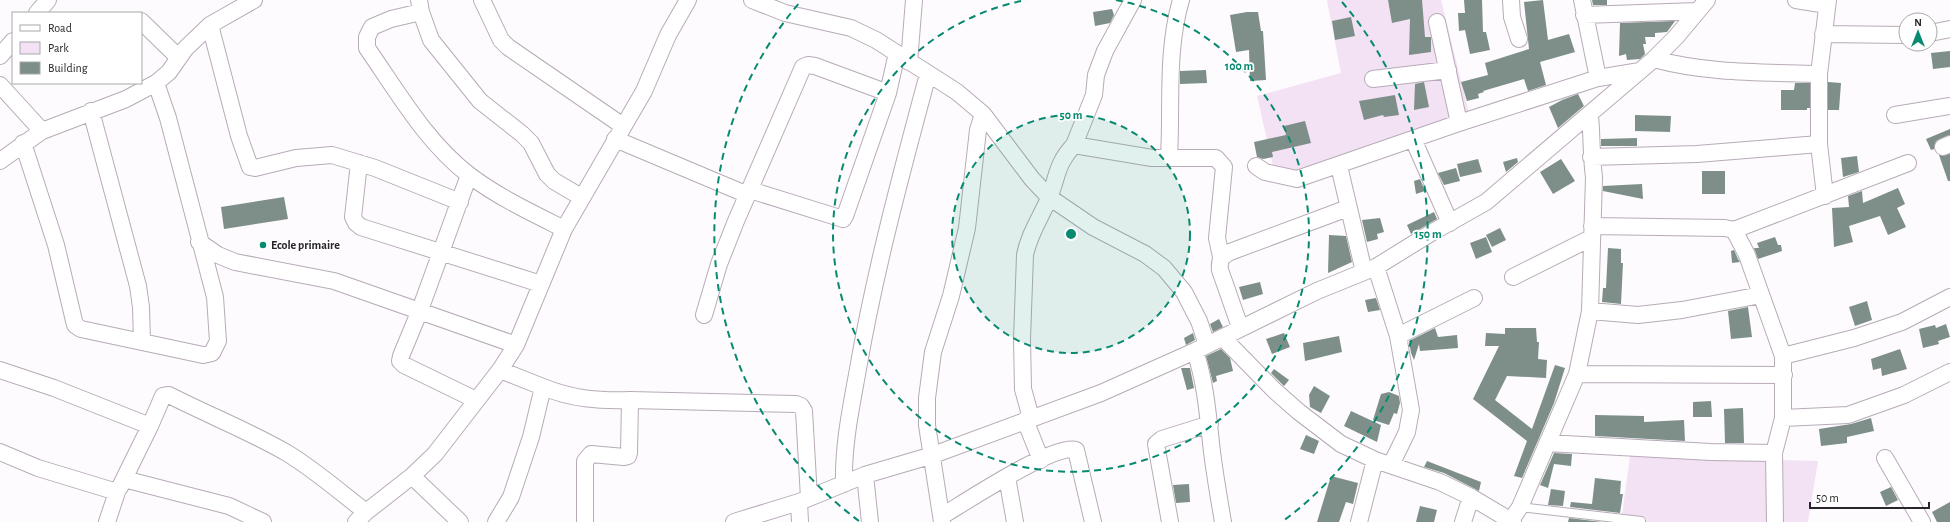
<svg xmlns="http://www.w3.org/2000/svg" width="1950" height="522" font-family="'Alegreya Sans',sans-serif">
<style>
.green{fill:#f3e1f4}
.building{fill:#7d8f88}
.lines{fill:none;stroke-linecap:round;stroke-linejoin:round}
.lane-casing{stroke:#b7abb8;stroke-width:10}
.street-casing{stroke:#b7abb8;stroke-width:18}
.lane{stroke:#fff;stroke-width:8}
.street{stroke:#fff;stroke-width:16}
.ring{fill:none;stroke:#078a6f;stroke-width:2;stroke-dasharray:7 5}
.poi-dot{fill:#078a6f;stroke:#fff;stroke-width:1.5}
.labels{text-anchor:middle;stroke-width:3.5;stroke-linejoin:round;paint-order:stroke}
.poi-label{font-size:12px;font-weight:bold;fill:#29252a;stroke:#fff;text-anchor:start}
.centre{fill:#078a6f;stroke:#fff;stroke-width:2}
.ring-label{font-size:12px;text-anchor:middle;font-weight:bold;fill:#078a6f;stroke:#fff;stroke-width:3.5;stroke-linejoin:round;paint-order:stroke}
</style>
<rect width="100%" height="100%" fill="#fdfbfd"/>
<path class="green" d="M1327 0H1441L1470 117 1277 184 1257 96 1341 73Z
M1630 456 1818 461 1808 522H1621Z"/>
<path class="building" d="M1388 0H1422L1425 37H1431V52L1409 55 1410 19 1392 23Z
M1464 0H1482L1483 32H1486L1490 50 1470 54 1465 30 1459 31 1458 13H1465Z
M1543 0 1548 40 1569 34 1575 52 1540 62 1546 85 1528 91 1524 79 1483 91 1484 92 1478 94 1479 98 1467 101 1461 82 1488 75 1485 63 1529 49 1524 2Z
M1592 0H1607V5H1593Z
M1112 9 1114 15 1110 23 1095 26 1093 12Z
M1247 12H1258L1261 31H1263L1266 80 1250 81 1249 50 1236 52 1230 15Z
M1351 17 1355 36 1335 40 1332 21Z
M1675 21 1667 32 1655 33V37H1645L1646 44H1643L1645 54 1640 59 1627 60 1626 54 1619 56 1620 23Z
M1950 51V67L1933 69 1931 53Z
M1206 70 1207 83 1180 84V71Z
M1424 82 1429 107 1414 110 1415 84Z
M1828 82 1841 83 1839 110H1828Z
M1795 83H1810V108H1807V110H1781V90H1794Z
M1578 94 1584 106 1585 105 1558 128 1549 107 1562 100Z
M1395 95 1399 115 1384 117 1383 115 1364 120 1359 101Z
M1635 115 1671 116 1670 132 1635 131Z
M1305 121 1311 143 1272 152 1273 157 1263 159 1257 157 1254 142 1286 135 1284 126Z
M1950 129V135L1936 141 1934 149 1931 150 1926 139Z
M1637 138V146H1601V139Z
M1950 154V181H1948L1939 155Z
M1857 156 1859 172 1843 177 1841 158Z
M1517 158 1518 162 1506 172 1503 162Z
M1478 159 1482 172 1460 177 1457 164Z
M1561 159 1575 181 1553 194 1540 172Z
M1456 168 1460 181 1444 185 1438 173Z
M1702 171H1725V194H1702Z
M1420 179 1425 191 1416 194 1414 181Z
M1642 184 1643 199 1603 191V186Z
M1898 188 1905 204 1897 208 1906 227 1888 235 1880 216 1849 226 1853 242 1834 247 1832 208 1849 207 1848 196 1862 191 1863 203Z
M284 197 288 219 224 229 221 207Z
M1434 212 1437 219 1411 234 1407 225Z
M1380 218 1384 232 1377 234 1378 239 1367 242 1362 220Z
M1500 228 1506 240 1492 247 1486 235Z
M1329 235 1346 236 1352 262 1328 273Z
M1486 237 1492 252 1476 259 1470 243Z
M1775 237 1778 245H1781L1782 251 1758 259 1754 248H1759L1757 243Z
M1608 248 1621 249V263H1623L1621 304 1602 302 1603 288H1606Z
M1734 250 1738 259 1740 262 1732 263 1731 251Z
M1260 282 1263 294 1243 300 1239 287Z
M1376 298 1380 310 1368 312 1365 300Z
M1867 301 1872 320 1855 326 1849 307Z
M1748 307 1752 337 1731 339 1728 311Z
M1219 319 1223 327 1213 332 1210 324Z
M1946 324 1950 337 1938 341 1939 344 1923 348 1919 329 1935 325 1936 328Z
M1435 328 1438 337 1457 335 1458 348 1420 351 1419 344 1414 360 1411 353 1409 341Z
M1505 328H1536L1537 342H1539L1538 359 1547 360 1546 378 1507 376 1495 400 1532 429 1555 365 1565 368 1554 403 1522 478 1514 476 1527 441 1473 399 1499 346H1485L1486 333 1505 334Z
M1193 333 1195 340 1186 345 1184 338Z
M1284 333 1290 347 1272 354 1266 339Z
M1339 336 1342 352 1305 361 1303 343Z
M1221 349 1230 358 1233 371 1216 376 1217 381 1213 383 1206 356Z
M1900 349 1907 369 1882 376 1881 368 1873 370 1871 359Z
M1181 368H1190L1194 388 1187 390Z
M1274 369 1289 380 1284 386 1271 373Z
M1314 386 1330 396 1321 413 1310 407 1309 395Z
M1389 392 1399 396 1400 403 1397 414 1394 413 1389 425 1373 420 1381 394Z
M1711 401 1712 417H1693V402Z
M1743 408 1744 443H1725L1724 409Z
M1351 411 1381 425 1377 442 1344 426Z
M1595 415 1644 416V422L1684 420 1685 441 1595 436Z
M1871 418 1874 431 1847 437V443L1821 446 1819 429 1851 424Z
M1306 435 1319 441 1314 454 1300 449Z
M1554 453 1572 454 1571 466 1554 464 1548 488 1540 485Z
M1427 461 1481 482 1479 491 1444 473 1424 467Z
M1331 476 1358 483 1353 504 1346 502 1339 522H1317Z
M1595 478 1621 481 1620 494H1623L1620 513 1570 507 1571 502 1592 504Z
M1189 484 1190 502 1176 503 1173 485Z
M1891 487 1898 500 1886 506 1880 492Z
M1551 489 1565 491 1563 506 1548 505Z
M1950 502V522H1937L1932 512Z
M1420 506 1437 510 1434 522H1416Z
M1569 518 1602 522H1568Z"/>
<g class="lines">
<g class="lane-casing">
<path id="lane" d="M1520 507 1641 521"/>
</g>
<g class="street-casing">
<path id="street" d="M419 0 421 12 431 40 480 101 522 134 531 143 547 174 554 181 581 197
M482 0 501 40 508 47 623 126
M752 0 785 13 851 28 876 40 957 92 983 114 1032 179 1049 197 1093 227 1145 254 1164 268 1184 292 1199 321 1207 345
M1511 0 1512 17 1519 39
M1582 0 1598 78
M1796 0 1827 5
M421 12 391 19 372 27 367 37V48C397 91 426 142 469 175 498 197 532 213 564 229
M37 13 48 0
M1584 15 1697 11
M141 21 179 58
M1437 22 1459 123
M210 25 239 136 250 167 255 168 296 158 332 155 375 168 460 202
M1930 33 1950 29
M1823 34 1906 35
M0 56 13 41
M1654 59C1709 74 1763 72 1819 74
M909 62 914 0
M1373 79 1448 70
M0 85 42 131
M91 111 138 286 141 307 142 342
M1895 115 1950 106
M615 139 748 195
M1413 139 1450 223
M23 143 56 245 75 325 81 329 203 355 212 353 218 341 215 297 168 118 156 83
M1074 145 1094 95 1096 75 1105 51 1133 0
M1943 147 1950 144
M1591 157 1697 154 1819 144
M1169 158C1172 105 1166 51 1181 0
M0 161 42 131 126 99 156 83 169 72 185 49 210 25 254 0
M359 163 353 217 356 223 361 227 541 284
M1256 166 1265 172 1297 179 1459 123 1598 78 1640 71
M1339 166 1364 272
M469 175 420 310 401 356 400 361 404 365 476 400
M750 190 843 219 845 216 888 93 897 53
M1825 196 1819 144V74L1828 0
M1592 226 1725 228 1734 230 1747 255 1783 356V418L1774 453 1775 522
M1734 230 1908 163
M199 242 218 255 235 262 334 281 516 345
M1376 267 1398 336 1474 298
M1513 277 1591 238
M1590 311 1638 315 1682 310 1761 295
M704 315 719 264 736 221 803 67 808 65 815 66 888 93
M1240 327 1220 270C1219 260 1221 257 1230 252L1348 208
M1223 338 1274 390 1299 412 1341 444 1375 460 1440 482 1471 497 1513 522
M1195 351C1206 384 1208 417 1212 452 1215 475 1219 499 1223 522
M1783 356 1854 338 1902 322 1950 297
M0 370 54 388 150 426 163 396 169 395C208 415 249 431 287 453 315 470 340 492 366 512
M1577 374 1784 375
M543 387C572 399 599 401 630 400L629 453 628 456 624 457 591 454 585 461V522
M630 400 796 404 801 406 804 411 809 498
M1031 418 1023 389 1022 339 1025 255C1029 234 1041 217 1049 198 1058 176 1056 164 1074 145L1152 158H1216L1224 167 1217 238 1221 257
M1783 418 1848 415 1904 395 1950 372
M1025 420 1041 460
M1547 443 1711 452 1774 453
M0 452 38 468 117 492 107 522
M1885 458 1922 522
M1391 465 1407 432 1411 410 1398 336
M865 475 870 522
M412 476 460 522
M1007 477 1015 522
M124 479 229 506 263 522
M844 484C843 445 851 408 858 369 875 270 902 171 928 74
M120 487 150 426
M799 502 800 522
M942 516C964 503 1054 443 1076 450L1093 522
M1511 520 1520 507 1577 374 1590 311 1594 177C1591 156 1592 136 1590 115
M356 522 366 512 412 476 435 454 500 370 516 345 564 229 644 91 668 35 688 0
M496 522 511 497 531 437 543 387 500 370
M734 522 799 502 865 475 933 455 1101 393 1195 351 1317 291 1376 267 1431 233 1486 202 1654 59 1676 37 1707 0
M942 522 927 425V398L933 352 951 296 967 228 978 130 983 114
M1170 522 1156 444 1162 439 1210 424
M1359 522 1375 460
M1463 522 1471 497"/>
</g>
<use href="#lane" class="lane"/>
<use href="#street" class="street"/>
</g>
<circle cx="1071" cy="234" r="119" fill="#078a6f" fill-opacity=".12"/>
<g class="ring">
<circle cx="1071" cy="234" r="119"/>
<path d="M1116 0A238 238 0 1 1 1026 0"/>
<path d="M859 521A357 357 0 0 1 800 2M1342 2A357 357 0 0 1 1283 521"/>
</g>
<circle class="poi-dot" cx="263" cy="245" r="4"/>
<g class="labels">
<g class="poi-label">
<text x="271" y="249">Ecole primaire</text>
</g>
</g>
<circle cx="1071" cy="234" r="6" class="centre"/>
<g class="ring-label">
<text x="1239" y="70">100 m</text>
<text x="1071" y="119">50 m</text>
<text x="1428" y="238">150 m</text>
</g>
<rect x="12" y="12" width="130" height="72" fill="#ffffff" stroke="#a9a8aa"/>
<rect x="20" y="25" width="20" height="6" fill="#ffffff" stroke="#a9a8aa"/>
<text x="48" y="32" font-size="12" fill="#29252a">Road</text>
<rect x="20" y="42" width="20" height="12" fill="#f3e1f4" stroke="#a9a8aa"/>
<text x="48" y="52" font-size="12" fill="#29252a">Park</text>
<rect x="20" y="62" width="20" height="12" fill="#7d8f88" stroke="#a9a8aa"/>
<text x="48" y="72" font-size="12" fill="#29252a">Building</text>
<g transform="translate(1918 32)"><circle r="19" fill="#ffffff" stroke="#a9a8aa"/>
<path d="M0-3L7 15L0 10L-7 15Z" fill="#078a6f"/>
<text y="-6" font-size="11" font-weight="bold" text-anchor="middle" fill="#29252a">N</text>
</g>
<path d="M1810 502v6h119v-6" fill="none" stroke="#29252a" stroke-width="2"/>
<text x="1816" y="502" font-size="12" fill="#29252a" stroke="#ffffff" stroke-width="3" paint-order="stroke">50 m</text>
</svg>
